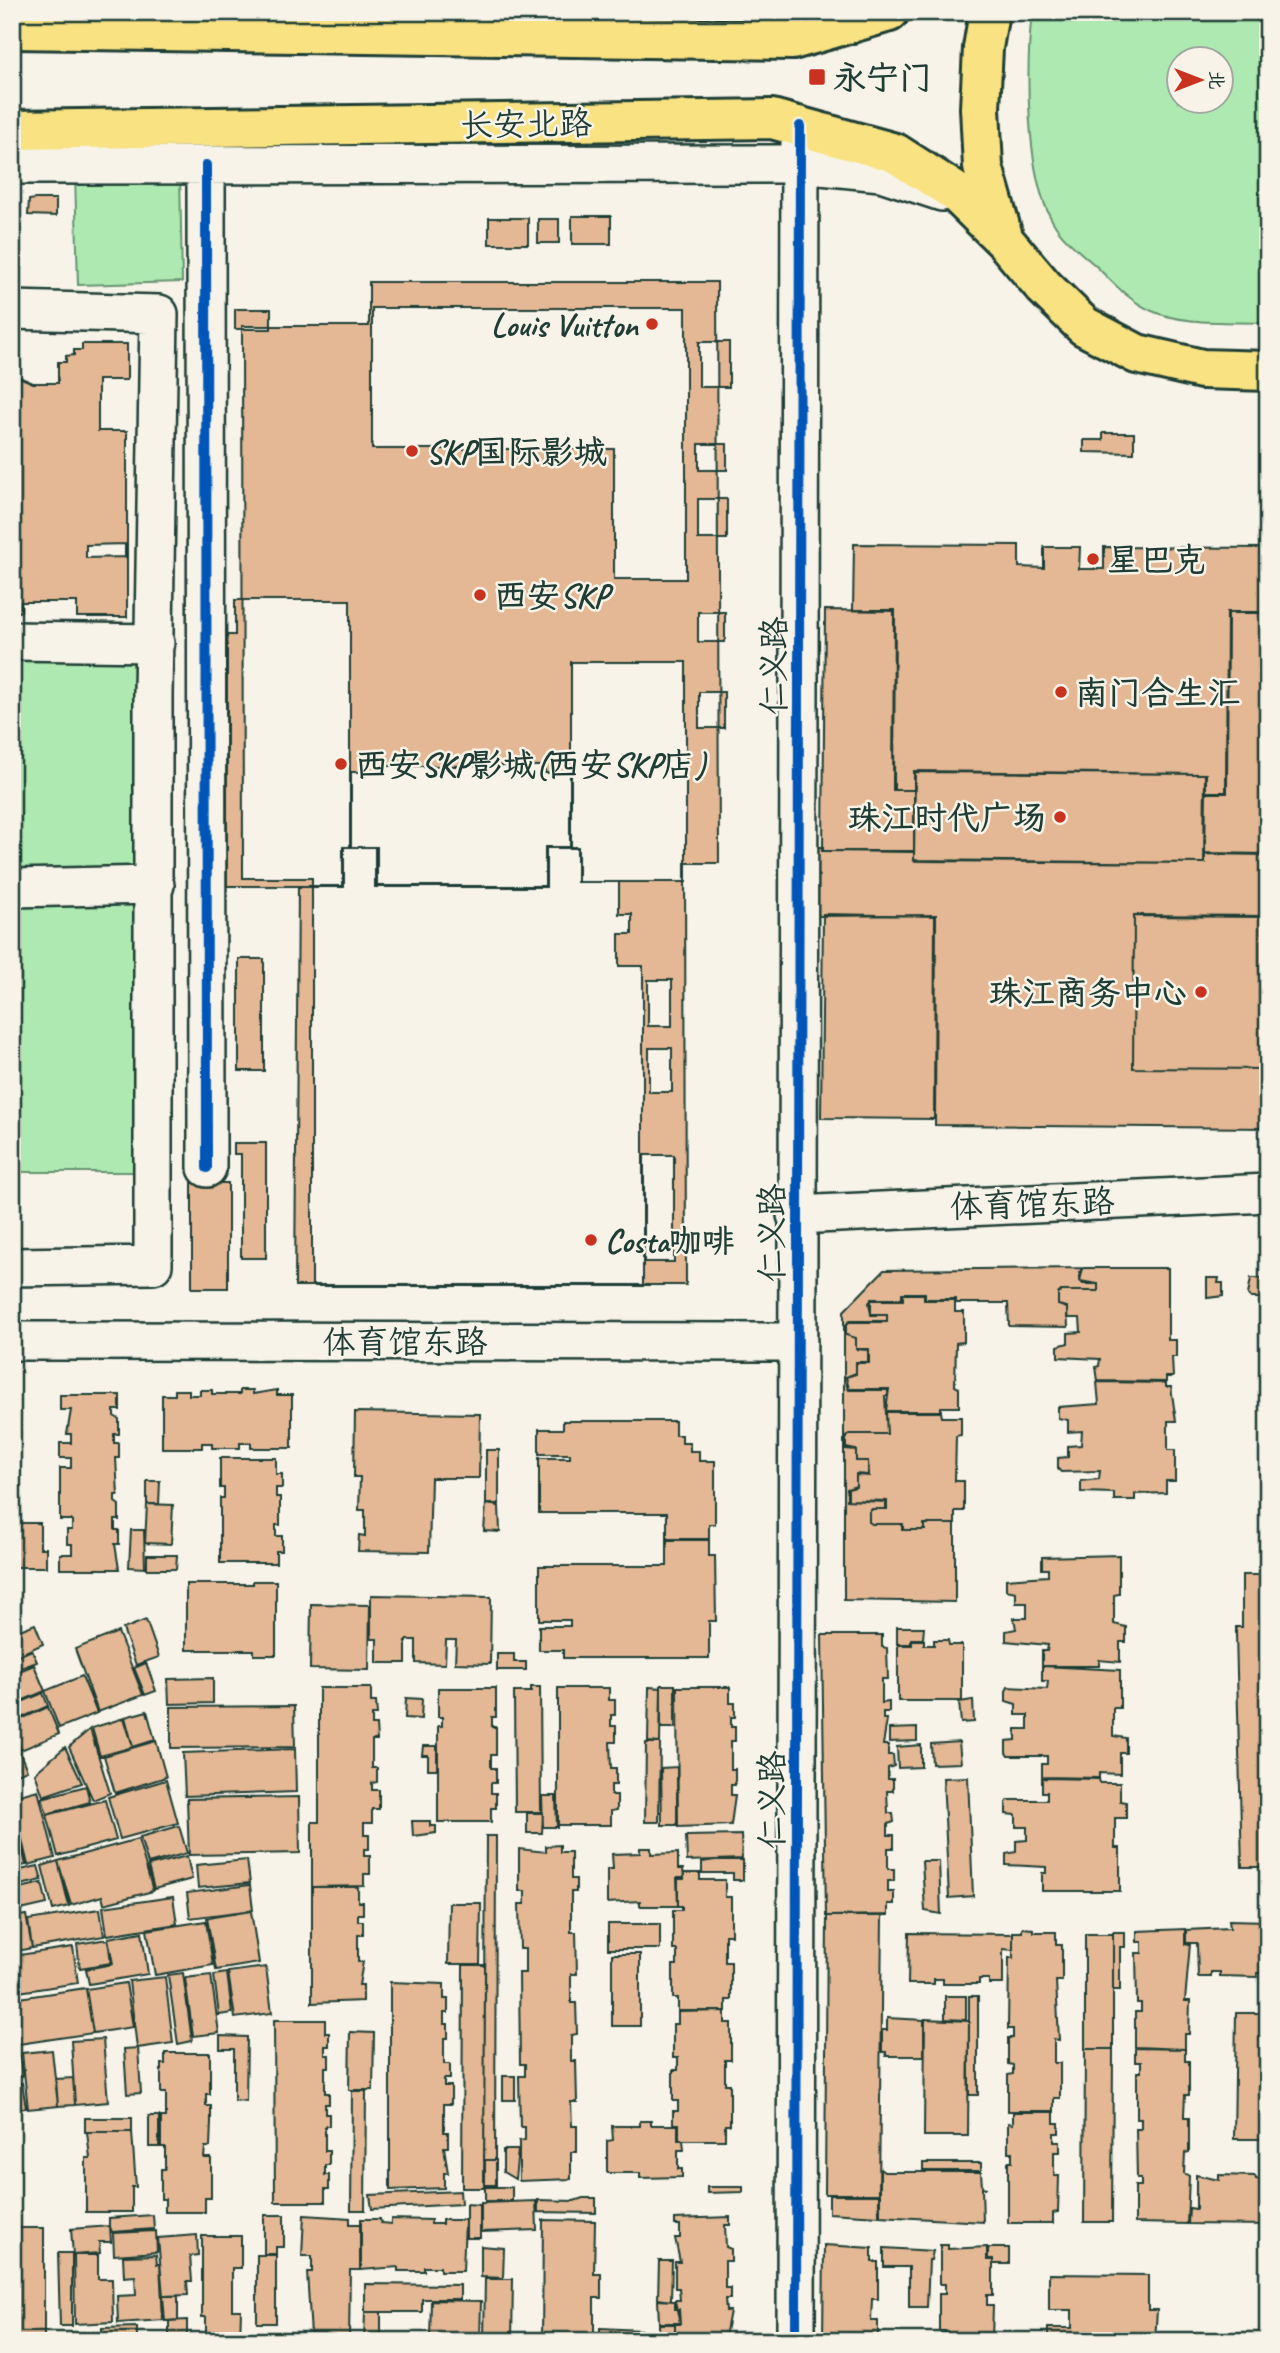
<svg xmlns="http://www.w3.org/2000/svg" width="1280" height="2353" font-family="Caveat,'LXGW WenKai TC',sans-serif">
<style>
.green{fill:#ade9b0;stroke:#669372;stroke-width:2;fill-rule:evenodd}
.building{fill:#e4b894;stroke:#1f3d34;stroke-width:2;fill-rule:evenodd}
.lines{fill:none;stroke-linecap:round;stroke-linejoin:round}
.minor-casing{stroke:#1f3d34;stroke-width:42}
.major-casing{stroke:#1f3d34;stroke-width:44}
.minor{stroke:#f7f3e8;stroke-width:37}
.major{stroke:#f8e281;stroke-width:38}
.cycleway-casing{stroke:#f7f3e8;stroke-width:15}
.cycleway{stroke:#0057b8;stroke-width:10}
.poi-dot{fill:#c8321e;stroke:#f7f3e8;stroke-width:2.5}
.labels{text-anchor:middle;stroke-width:5;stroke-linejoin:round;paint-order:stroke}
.poi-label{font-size:33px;font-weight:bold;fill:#1f3d34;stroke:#f7f3e8;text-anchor:start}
.street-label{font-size:33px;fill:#1f3d34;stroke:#f7f3e8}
</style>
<rect width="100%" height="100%" fill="#f7f3e8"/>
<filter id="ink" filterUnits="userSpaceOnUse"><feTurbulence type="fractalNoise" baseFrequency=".0143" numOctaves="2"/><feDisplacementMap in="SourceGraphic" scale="14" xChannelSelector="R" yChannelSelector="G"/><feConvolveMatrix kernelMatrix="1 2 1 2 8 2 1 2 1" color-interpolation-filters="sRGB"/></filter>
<g filter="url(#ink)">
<path class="green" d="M1032 12H1268V323C1231 321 1186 326 1152 311 1131 302 1114 284 1098 268 1083 254 1063 240 1053 222 1025 175 1026 66 1032 12ZM1178 60H1220V102H1178Z
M180 172 182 282 78 285 75 175Z
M12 660H147V1172H12Z"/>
<path class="building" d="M35 199H56V216L28 215 29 200Z
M572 216H611V244H572Z
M489 218H528V244H489Z
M538 219H559V243H538Z
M369 282H717L719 863H685L686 1285H312V878H243L242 326H369Z
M372 308H686V579H614V449H372Z
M235 309H271V329H235Z
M699 342H729V387H699Z
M82 344H127V380H98V431H127V617H77V602H21V611L12 614V374L33 383H58V362H66V356L74 355V350H82ZM125 544V557L86 558V545Z
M1103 433H1134V453L1084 452V440H1103Z
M699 444H727V470H699Z
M698 499H727V539H698Z
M854 544 1019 545V567L1044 568V547H1080L1079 569H1104V547L1264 548V596H1268V612H1227L1226 792H1206V774L914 771V790H894L895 610H853Z
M235 600H350V847H343V886H227V635H235Z
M825 610 894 611 893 790H914V851H823Z
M698 612H725V642H698Z
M1228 613H1268V854L1205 853 1206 793H1227Z
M571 662H686V882H578V847H571Z
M699 692H724V728H699Z
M377 766H545V773H570V847H545V886H377V847H351V772H377Z
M915 772 1205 774 1204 863 914 860Z
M344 847H375V887H546V848H577V882H619V914H632V934H619V966H643V1286H295L298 887H344Z
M813 847H822V851L914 852V861L1205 863V854L1268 855V916L1134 915 1133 1068 1268 1069V1128L935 1125 936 915 813 916Z
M823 914 935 916 934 1119 821 1118Z
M1134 916 1268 917V1069L1133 1068Z
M239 959H264V1071H239Z
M648 980H672V1026H648Z
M649 1048H672V1092H649Z
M234 1143H266V1258H241V1154H234Z
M644 1155H674V1262H644Z
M192 1183H228V1288H192Z
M1083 1268 1080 1281 1083 1284H1098V1291H1061L1058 1295V1305L1067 1308 1068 1327 1009 1326 1008 1303H956V1299H925V1293H902V1299H871V1315H887V1321H849L846 1325V1335L856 1338V1349L868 1350V1362H856V1373L846 1377 847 1386 849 1390H888V1396H885L887 1434H849L846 1437V1449L856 1450V1461H868V1475L856 1474V1486L847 1489V1500L886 1502V1509H872L869 1512V1522L872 1524H902V1530H925V1524H955V1602L844 1600V1311L884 1270Z
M1084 1268H1168V1340H1176V1357H1172L1173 1377H1166V1382L1098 1381 1096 1367 1099 1366 1100 1359 1058 1357V1346L1068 1343V1333L1081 1332 1080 1318H1067V1307L1058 1305V1294L1061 1291H1098V1284L1080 1281V1272Z
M1207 1278H1219L1218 1283H1223V1296L1207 1298Z
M1251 1278H1262V1298H1251L1248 1295Z
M903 1294H924V1300H955V1312H964V1342L956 1343 955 1386 959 1388V1407H941V1411H886L889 1389H849L846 1377 856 1374V1363H869V1349H856V1338L846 1335V1325L849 1322H887V1314H871L869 1303 871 1300H903Z
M1097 1382 1166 1383V1387H1171L1176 1421H1168V1450H1175V1481H1166V1493L1135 1494V1500H1114V1493L1081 1492V1481L1099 1479 1100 1471 1061 1472 1058 1469V1458L1068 1457V1446L1081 1445 1082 1431 1068 1432V1420L1058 1418V1407L1099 1404Z
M175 1390H189V1395H200V1390H212V1394H240V1390H253V1394L277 1390V1395H292V1448H251V1443H240V1448H212V1443H202V1448H162V1395H175Z
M60 1395H120V1410H114V1416L119 1419V1434H114V1443H119V1458H116L118 1495H115V1502L119 1505V1520H115V1530H119V1544H115L119 1569H60V1554H72V1544H67V1530H72V1520H60V1468H71V1458H60V1443H71V1434H67L71 1410H60Z
M355 1412 480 1414 479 1478H431L429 1552 358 1551 359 1535 365 1536V1510H359L360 1477H354Z
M886 1412H941L942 1417H961V1435L956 1436 955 1481H964V1511H955V1524H924V1530H903V1524H872L869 1522V1512L873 1509H887V1501L848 1500V1489L856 1487V1475L869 1476 868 1461H856V1450L846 1448V1437L849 1434H887Z
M563 1421H675V1435H682V1443H690V1451H699V1461H715V1524H709V1539H667V1513H539V1458H570V1454H539V1429H563Z
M486 1450H499V1504H486Z
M220 1458H276V1474H282V1488H276V1497H280V1525H276V1536H282V1551H276V1563H220V1498H224V1488H220Z
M147 1481H160L159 1504H147Z
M147 1504 173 1505 171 1544 145 1543Z
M486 1504 499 1506 500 1532 484 1531Z
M12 1523H40V1548H46V1567H12Z
M131 1530H144L145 1568 129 1567Z
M667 1540H709V1556H715L716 1621H709V1658H563V1650H539V1626H570V1620H539V1566H667Z
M147 1555H177L176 1569H147Z
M1119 1555V1594L1114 1595V1624L1126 1627V1642H1120V1662L1099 1660V1666H1042V1651H1047L1048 1645 1006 1641V1631L1016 1629 1014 1618H1027V1603H1016V1592L1006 1590V1579L1048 1576V1569H1042V1557Z
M1242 1575H1268V1867H1242L1236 1634V1627H1242Z
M253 1581H276V1655H254V1650H186V1584H253Z
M371 1595 491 1597 490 1664 455 1663 456 1640H446L445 1664 416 1663V1640H406V1663H377V1639H371Z
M311 1604 370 1605 369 1670 310 1669Z
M12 1613 18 1627 12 1630Z
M146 1620 159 1657 136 1665 123 1629Z
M35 1624 43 1644 12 1658V1633Z
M897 1627H924L923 1639H911V1644H897Z
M118 1632 143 1695 98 1712 75 1649Z
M822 1635H882V1647L887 1648 888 1679H882V1703L889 1702V1712H883V1719H887L883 1745H888V1755H893L894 1766 888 1768V1779H893V1791H887L888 1813H893L894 1822 888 1824V1835H894V1848H888V1869H894V1881H888V1892H894V1904H888V1915L826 1916Z
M912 1640H924V1645H934V1640H948L949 1645H962V1701H898V1645H912Z
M32 1650 37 1662 18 1669 13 1658Z
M497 1654H514V1662H526V1670H497Z
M146 1663 156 1691 145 1695 134 1668Z
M34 1665 45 1691 12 1705V1674Z
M1042 1666 1120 1670V1708H1113V1736L1126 1738V1753H1120V1774L1099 1773V1778L1042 1777V1764H1047V1756H1008L1006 1753V1741L1016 1740V1729H1028V1715H1016V1704L1006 1701V1691L1008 1687 1047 1689 1048 1681H1042Z
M82 1676 97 1713 59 1728 45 1691Z
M213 1678V1703L169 1704 168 1679Z
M661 1685H675V1728H661Z
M531 1687H540L541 1812H515L514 1692H531Z
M649 1687 661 1688 660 1743 648 1742Z
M677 1687H730V1703H735V1717H731V1727H735V1741H731V1769H735V1785H731V1795H735L731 1825 678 1827Z
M319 1688H371V1702H376L377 1715H372V1725H376L377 1740H372V1768H377V1782L372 1783V1790H379V1809H372V1823H364V1835H369V1849H364V1856H370V1874H364V1886L312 1887V1822H319Z
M438 1688H496V1717H492V1727H496V1755H491V1768H496V1783H491V1793H496V1808H491V1822H438V1726H442V1717H438Z
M558 1688H609V1700H615V1715H611V1726H616V1742H610L611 1768H616V1785H611V1795H617V1810L611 1811V1825H558Z
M43 1693 48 1706 12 1722V1706Z
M406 1698 422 1699 421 1719 405 1718Z
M973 1700 974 1722 961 1723 959 1702Z
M294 1706 295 1747 171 1748V1707Z
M48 1707 59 1734 21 1750 12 1723Z
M147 1711 155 1740 133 1747 125 1717Z
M124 1718 133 1747 100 1756 92 1728Z
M917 1728V1741L889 1742V1729Z
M90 1729 110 1793 93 1800 69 1747Z
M12 1734 27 1770 12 1776Z
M156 1741 166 1777 115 1793 104 1756Z
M959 1742 961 1763 932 1764 931 1744Z
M646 1743H660L659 1822H645Z
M921 1745V1767L898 1768 897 1747Z
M423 1746H437V1769H428V1755H422Z
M65 1747 82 1783 43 1796 35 1773Z
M295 1749 296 1792 185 1796 183 1753Z
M677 1767V1825H662L661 1768Z
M968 1777 973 1896 949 1898 943 1778Z
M1042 1778 1099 1779 1100 1783H1120V1801L1126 1802V1818H1115V1848H1120V1891H1042V1873H1046V1867L1006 1865V1854L1016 1852V1841L1027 1840V1827H1016V1815L1006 1814V1803L1008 1800H1047V1792H1042Z
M166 1780 178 1823 120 1839 108 1797Z
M86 1786 90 1802 47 1814 42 1798Z
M38 1790 55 1858 28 1865 12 1797Z
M542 1796H556L557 1827H543Z
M299 1797 300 1853 189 1855 187 1799Z
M105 1800 116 1840 58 1856 47 1815Z
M527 1813H543L542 1833H527Z
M12 1815 18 1837 12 1839Z
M412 1821H430V1826H436V1833L413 1836Z
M179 1826 187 1853 148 1864 140 1837Z
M741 1835 742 1859 687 1861 686 1836Z
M486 1836H496L495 2160H484Z
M138 1839 153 1891 104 1904 102 1896 71 1905 58 1861Z
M20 1840 26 1865 12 1868V1842Z
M560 1845V1852H571V1879H576V1892H571V1932H576L577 1974H571V2003H576L577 2034 571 2035V2061H576L577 2102H571L572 2126H577V2152H571V2179L519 2181V2141L525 2140V2127H520L519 2076H525V2064H520L519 1973H525V1949H520L519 1904H525V1891H519V1849L546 1852V1846Z
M640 1848H651V1854L678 1853V1869H683L684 1878H677L678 1906H640V1901L607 1903V1869H613L612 1854 640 1853Z
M187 1856 192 1879 154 1889 148 1866Z
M247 1860 250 1883 198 1888 196 1865Z
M715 1860H743V1880H733V1873H702V1862Z
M58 1861 69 1906 53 1910 42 1866Z
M922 1861H939L941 1914 925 1911Z
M38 1866 42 1880 12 1887V1872Z
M684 1873H700V1880H725V1897H731V1935H725V1962H731V2000H726V2011H678V1998H673V1965H677V1950H673V1910H682V1906H678V1879H684Z
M42 1883 47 1904 12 1912V1890Z
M250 1885 253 1910 190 1918 187 1893Z
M312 1887H358V1902H363V1914H358V1921H363V1935H358V1962H363L359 1985H363V2001L312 2003Z
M173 1897 177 1924 107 1935 103 1907Z
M449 1903H481L480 1964H448Z
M100 1909 104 1936 32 1948 28 1920Z
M251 1911 259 1963 216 1970 207 1918Z
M26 1915 32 1948 12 1952V1917Z
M827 1916H882L879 2194H825Z
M1229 1920 1268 1921V1977L1265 1973H1257V1977L1220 1976V1972H1211V1977H1198L1197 1943H1186V1930L1230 1928Z
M206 1921 213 1965 155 1975 147 1930Z
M608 1924H660V1949H608Z
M1022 1928 1033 1929V1932H1056V1945H1062V1981H1056L1059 2040 1054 2039V2063H1060V2098H1054V2111H1008V2075L1013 2074V2065L1008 2064V2038H1013V2029H1008L1009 1958H1013V1932H1022Z
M1185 1929V1944H1190L1185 2001H1190L1189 2034H1185V2049L1135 2047V2012H1141V2003H1137L1136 1953H1142V1942H1137V1931Z
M142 1932 148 1974 89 1984 86 1969 113 1964 108 1938Z
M1113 1932H1125V1947H1120V1990H1113Z
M909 1933 1013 1934V1950L1003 1949V1984H989V1979H979V1984H943V1979H934V1984H908Z
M1085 1934H1113V2049H1085Z
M108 1939 111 1963 80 1968 77 1944Z
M73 1947 78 1983 12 1993V1956Z
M612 1954H640V2026H612Z
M463 1965H485L484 2188H462Z
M266 1967 272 2013 235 2018 228 1972Z
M183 1973 192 2041 178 2044 168 1975Z
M227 1973 232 2013 219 2015 214 1975Z
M211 1975 219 2033 193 2036 185 1978Z
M165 1977 173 2043 137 2048 129 1981Z
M390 1982 444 1984V1999H448V2013H444V2024H448V2038H444V2064H450V2079H444V2086H451V2104H444V2132H448V2147H444L448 2173H444V2188L390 2190Z
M126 1983 133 2027 93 2033 86 1989Z
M86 1988 93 2033 12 2045V1999Z
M945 1996H966V2020L945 2019Z
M969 1996H978V2095H969Z
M725 2011V2023H731V2060H725V2084H730V2125H725V2140H679V2124H673V2111H678V2101H673V2070H678V2058H673V2024H678V2012Z
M1236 2013H1268V2139H1234Z
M887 2018 924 2020V2056H886V2052H882V2030H887Z
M925 2019 969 2021 968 2136H924Z
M274 2020H325V2033H329V2046H325V2055H329V2067H325V2093H329V2104H325V2114H329V2126H325V2151H329V2165H325V2175H329V2189H325V2202H275Z
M350 2032 374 2033 373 2090H349Z
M220 2036 247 2037 246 2101 234 2100V2049H220Z
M103 2039 108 2102 75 2105 71 2041Z
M138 2048 141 2093 127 2094 124 2049Z
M1135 2048 1185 2049V2061H1189V2095H1185L1184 2114V2118H1189V2152L1185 2153 1184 2173 1189 2176 1187 2224 1135 2223V2186H1141V2178H1137L1136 2129H1141V2119H1137V2072H1141V2062H1135Z
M1085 2049H1113L1112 2222H1084Z
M18 2050 23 2076 12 2077V2051Z
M52 2050 58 2106 28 2109 22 2053Z
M165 2053H210V2094H206V2106H211V2122L210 2147H205L204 2158H211V2198H205V2212H165V2199H161V2169H165V2147H161V2117H166V2093H161V2064H165Z
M503 2076H515V2100H503Z
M73 2078 75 2105 58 2106 56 2079Z
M22 2083 26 2108 12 2110V2085Z
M352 2091H366L365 2210H351Z
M1013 2112H1054V2123H1059V2133H1054V2142H1060V2152H1054V2176H1059L1058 2212 1053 2213V2223H1008V2162H1012V2152H1008V2123L1013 2124Z
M149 2116H159V2147H149Z
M85 2118H132V2132H85Z
M640 2121H651V2125H678V2140H683L684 2150H678V2169H682V2177L640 2178V2173H607V2141L613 2140 612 2126H640Z
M87 2132H132L136 2187H132V2212H86V2158H90Z
M503 2150H518L515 2179 503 2172Z
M485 2160H496V2185H485Z
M923 2163H981V2171H923Z
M880 2169 884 2172H981L982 2187 987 2188H982L983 2222 880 2216Z
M1196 2175 1219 2180V2175L1255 2176 1256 2179 1265 2180 1268 2175V2225L1188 2224 1189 2208 1196 2209Z
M485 2187H512V2201H485Z
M707 2187H743V2192L707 2193Z
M460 2191 461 2204 372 2209 370 2195Z
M829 2195H879V2216L829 2213Z
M583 2198H596V2213L538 2212V2200L574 2201Z
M536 2201 537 2230 481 2232V2203Z
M466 2204 480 2205V2238H466Z
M153 2215 154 2229 112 2232 109 2224V2218Z
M264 2215H284V2247H276V2254H264Z
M304 2215 350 2218V2224H360V2270H350L349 2341H307L311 2335 307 2272H312V2256H302Z
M730 2217V2225H725L726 2247 731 2249V2261H725V2288H730V2299H725L726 2311H730L725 2337 675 2338V2324H680L679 2309H675V2300H680L679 2288H675V2262H680L675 2238H680V2225H675V2219Z
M361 2219H380L381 2223 391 2224V2219L431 2220V2224H442V2220H465L463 2271H440V2267H424V2271H398V2267L361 2270Z
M543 2220 595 2221 594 2274H601V2298H594V2341H542Z
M110 2226 111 2242H99L100 2253 73 2255 71 2229Z
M12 2228H44V2341H12Z
M156 2231 157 2252 114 2255 113 2233Z
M197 2235 198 2255 190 2256 192 2281H187L188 2295 163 2296 158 2238Z
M202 2236H241V2268H232V2310H241L240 2341H206V2317H202Z
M824 2245 872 2248V2262H878V2299H872L871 2321H878V2341H823Z
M940 2245H948V2249L987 2247V2260H993V2295H987V2305H993L992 2340 939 2341 945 2339V2331H939V2294H945V2284H940Z
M481 2246 504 2248 503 2278 481 2277Z
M884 2248 933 2251 931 2260H929L927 2307H909V2267H884Z
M988 2248H1009V2264H993V2259H988Z
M58 2253H72V2326H60Z
M74 2255H98V2279H112L113 2322 75 2324Z
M156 2255 157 2264H160L163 2320 118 2323 117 2296 136 2295 135 2276 124 2277 123 2256Z
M257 2255H276V2323H257Z
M659 2261H672L671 2301 658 2299Z
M1049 2274 1148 2275V2310H1157L1155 2341H1048V2328H1072V2310H1049Z
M485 2279H513L512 2341H484Z
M365 2284 460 2285V2299H422V2312H365Z
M163 2296H178V2320L165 2321Z
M431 2300 481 2301 480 2341H430Z
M658 2300 675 2301 680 2323H659Z
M365 2312H381V2341H364Z
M187 2320V2341H169V2321Z
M659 2324H675V2341H659Z
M137 2327V2339L141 2341H96L102 2339V2328Z
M600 2328 641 2330V2341H600Z
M725 2338V2341H675V2339Z"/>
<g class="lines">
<g class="minor-casing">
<path id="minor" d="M12 165 801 164 881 172 942 192
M206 165 207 1168
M12 310 159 314 153 695V1265L12 1267
M12 641 155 643
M12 888 155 885
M796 1215 1268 1193
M12 1341 798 1342
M796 2341 800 126"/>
</g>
<g class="major-casing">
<path id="major" d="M989 12 983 48 980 108 983 167 1004 240 1044 287 1084 326 1137 354 1202 369 1268 371
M12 29 792 40 889 12
M12 130 772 119 895 153 954 191 1004 240"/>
</g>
<use href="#minor" class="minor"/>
<use href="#major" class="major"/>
<g class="cycleway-casing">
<path id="cycleway" d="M206 165 207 1168
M796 2341 800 126"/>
</g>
<use href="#cycleway" class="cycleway"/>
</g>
</g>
<g class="poi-dot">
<rect x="808" y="68" width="18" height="18" rx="3.5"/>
<circle cx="652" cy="324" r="7"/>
<circle cx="412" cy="451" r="7"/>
<circle cx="1093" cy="559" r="7"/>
<circle cx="480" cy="595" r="7"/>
<circle cx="1061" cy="692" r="7"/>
<circle cx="341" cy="764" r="7"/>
<circle cx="1060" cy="817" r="7"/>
<circle cx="1201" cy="992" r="7"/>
<circle cx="591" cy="1240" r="7"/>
</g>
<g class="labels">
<g class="poi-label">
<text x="833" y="89">永宁门</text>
<text x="638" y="336" text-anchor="end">Louis Vuitton</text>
<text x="426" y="463">SKP国际影城</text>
<text x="1107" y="571">星巴克</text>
<text x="494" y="607">西安SKP</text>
<text x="1075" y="704">南门合生汇</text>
<text x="355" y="776">西安SKP影城(西安SKP店)</text>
<text x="1046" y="829" text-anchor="end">珠江时代广场</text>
<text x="1187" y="1004" text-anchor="end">珠江商务中心</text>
<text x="605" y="1252">Costa咖啡</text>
</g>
<g class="street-label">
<text transform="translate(526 123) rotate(-1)" y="12">长安北路</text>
<text transform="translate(773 666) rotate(-90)" y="12">仁义路</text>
<text transform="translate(1032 1203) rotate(-2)" y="12">体育馆东路</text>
<text transform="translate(771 1233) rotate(-90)" y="12">仁义路</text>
<text x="405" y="1353">体育馆东路</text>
<text transform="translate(771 1800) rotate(-90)" y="12">仁义路</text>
</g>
</g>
<rect width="1280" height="2353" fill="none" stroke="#f7f3e8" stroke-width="42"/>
<rect x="21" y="21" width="1238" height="2311" fill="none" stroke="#1f3d34" stroke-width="2.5" filter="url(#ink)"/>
<g transform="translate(1200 80) rotate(90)"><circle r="33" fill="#f7f3e8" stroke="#a1aaa0" stroke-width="2"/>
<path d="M0-5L12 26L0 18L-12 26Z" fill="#c8321e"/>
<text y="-10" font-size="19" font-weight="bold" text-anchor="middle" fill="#1f3d34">北</text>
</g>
</svg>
